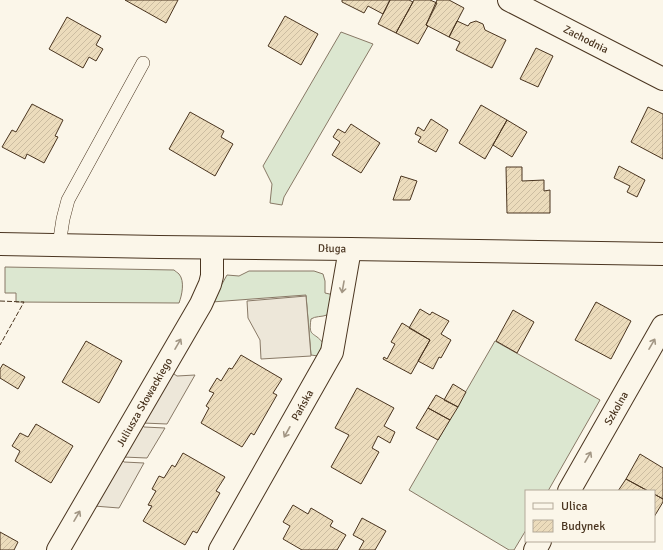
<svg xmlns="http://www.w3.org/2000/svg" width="663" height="550" font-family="Signika,sans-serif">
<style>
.grass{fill:#dce7d0;stroke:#887966}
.parking{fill:#ede7d9;stroke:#887966}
.building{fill:url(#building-hatch);stroke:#4a3520}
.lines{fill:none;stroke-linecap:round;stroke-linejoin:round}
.lane-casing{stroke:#4a3520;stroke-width:14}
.street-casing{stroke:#4a3520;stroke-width:24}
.secondary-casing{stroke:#4a3520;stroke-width:24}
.lane{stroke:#fbf6e9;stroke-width:13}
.street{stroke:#fbf6e9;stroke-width:22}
.secondary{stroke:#fbf6e9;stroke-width:22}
.fence{stroke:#4a3520;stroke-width:1;stroke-dasharray:5 2;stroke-linecap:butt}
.oneway{stroke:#a29684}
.labels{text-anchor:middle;stroke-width:3;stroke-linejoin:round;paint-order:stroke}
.street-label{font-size:11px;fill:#4a3520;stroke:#fbf6e9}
</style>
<defs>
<pattern id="building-hatch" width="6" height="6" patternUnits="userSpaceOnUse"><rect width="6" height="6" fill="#ecdcbc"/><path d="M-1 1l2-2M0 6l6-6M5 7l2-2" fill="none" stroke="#ccbda1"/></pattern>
</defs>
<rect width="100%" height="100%" fill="#fbf6e9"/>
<path class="grass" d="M341 32 373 44 284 197 282 205 270 203 272 184 263 166Z
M5 267 174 270C175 271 178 273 179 274 185 281 182 295 179 303L16 302V293H5Z
M249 271H314L323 274 325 281V293L334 295 327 315C322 317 315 316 311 319 308 338 314 331 323 343L318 356 311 355 306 295 212 302 227 275 239 276Z
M495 341 600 400 548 491H526V530L514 550H509L409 490Z"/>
<path class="parking" d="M306 296 311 356 261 359 260 340 248 318 247 301Z
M173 372 174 374 177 376 195 375 167 424 143 423Z
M142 425 144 427 165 428 147 458 123 457Z
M122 460 124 462 144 463 119 508 94 506Z"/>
<path class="building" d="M125 0H178L166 23Z
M342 0H390L383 14 368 6 364 13 342 2Z
M390 0H409L413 2 396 33 378 24Z
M414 0H430L437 3 426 25 428 26 418 44 396 33Z
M437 0H449L464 8 449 37 426 25Z
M285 16 318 34 301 65 268 46Z
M67 17 101 36 96 45 103 49 96 61 89 57 83 68 49 49Z
M457 21 468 26 470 23 476 21 483 24 485 30 506 40 492 68 456 50 460 42 449 37Z
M536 48 553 56 538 87 520 79Z
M32 104 63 120 55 136 58 137 44 163 27 154 25 159 2 147 12 130 16 132Z
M481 105 507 120 485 159 459 143Z
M648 107 663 114V159L631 142Z
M190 112 224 131 221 137 233 144 215 176 169 149Z
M431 119 448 130 436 152 418 142 421 137 415 134 418 127 424 131Z
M507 120 527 132 512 157 493 145Z
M351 124 380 143 361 173 332 155 340 142 333 137 338 129 345 133Z
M619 166 645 180 637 197 627 192 630 186 614 178Z
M506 167H522V181L544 180V191L550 190V213H507Z
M401 176 417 181 410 200H393Z
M596 302 631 321 611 359 575 340Z
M420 309 430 315 432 312 449 321 441 334 451 340 441 358 439 357 433 369 418 361 430 340 409 328Z
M513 310 534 322 517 353 496 341Z
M402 323 430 340 411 374 383 359 384 357 387 359 395 344 391 342Z
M86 341 122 361 99 403 62 382Z
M241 355 282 379 273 393 277 395 254 435 251 433 242 447 201 423 209 408 206 406 214 393 209 391 217 378 221 381 229 368 232 369Z
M3 364 25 377 18 389 0 378V369Z
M453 384 466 392 458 407 444 400Z
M357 388 394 408 384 426 395 432 390 443 378 436 372 448 379 452 361 484 331 467 349 435 335 428Z
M436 395 458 407 450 420 428 408Z
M428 408 450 420 438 440 416 428Z
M36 424 73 446 51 483 15 461 20 451 12 446 20 433 28 437Z
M183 453 225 477 216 491 220 493 197 533 193 531 185 545 143 521 152 506 148 505 156 491 152 489 159 476 164 478 172 465 175 467Z
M640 454 663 468V499L654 494V491H648L626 479Z
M626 479 648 491H618Z
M654 494 663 499V502L654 517Z
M293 505 308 514 311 508 333 521 330 526 346 535 337 550H302L283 539 290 526 283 522Z
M362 518 386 531 375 550H359L364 541 353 535Z
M0 532 18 542 14 550H0Z"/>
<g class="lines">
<g class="lane-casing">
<path id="lane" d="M59 245 63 219 68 200 143 63"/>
</g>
<g class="street-casing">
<path id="street" d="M509 0 663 79
M569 491 663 326
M58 550 201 304 210 284 212 276V248
M220 550 332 352 350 249
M535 550 540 541"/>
</g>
<g class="secondary-casing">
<path id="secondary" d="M0 244 159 247 350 249 663 254"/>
</g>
<use href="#lane" class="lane"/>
<use href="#street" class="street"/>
<use href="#secondary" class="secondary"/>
<path class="fence" d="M0 301 24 302 0 345"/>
</g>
<defs><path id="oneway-shaft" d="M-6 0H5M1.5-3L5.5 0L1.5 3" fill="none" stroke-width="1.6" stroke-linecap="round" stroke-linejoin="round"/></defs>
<g class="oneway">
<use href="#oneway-shaft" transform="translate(343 287) rotate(100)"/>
<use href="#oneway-shaft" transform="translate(178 344) rotate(-60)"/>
<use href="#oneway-shaft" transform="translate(652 344) rotate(-60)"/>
<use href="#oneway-shaft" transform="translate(287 432) rotate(119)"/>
<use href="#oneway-shaft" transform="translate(588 457) rotate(-60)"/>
<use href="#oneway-shaft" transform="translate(77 516) rotate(-60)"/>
</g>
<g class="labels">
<g class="street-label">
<text transform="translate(586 39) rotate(27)" y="4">Zachodnia</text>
<text transform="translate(332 248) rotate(1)" y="4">Długa</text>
<text transform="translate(144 402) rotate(-60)" y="4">Juliusza Słowackiego</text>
<text transform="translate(302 405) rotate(-61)" y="4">Pańska</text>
<text transform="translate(616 408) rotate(-60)" y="4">Szkolna</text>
</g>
</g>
<rect x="525" y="490" width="130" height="52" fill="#fbf6e9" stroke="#b4a999"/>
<rect x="533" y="503" width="20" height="6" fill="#fbf6e9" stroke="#b4a999"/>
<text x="561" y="510" font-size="12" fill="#4a3520">Ulica</text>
<rect x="533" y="520" width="20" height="12" fill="url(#building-hatch)" stroke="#b4a999"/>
<text x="561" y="530" font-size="12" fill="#4a3520">Budynek</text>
</svg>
